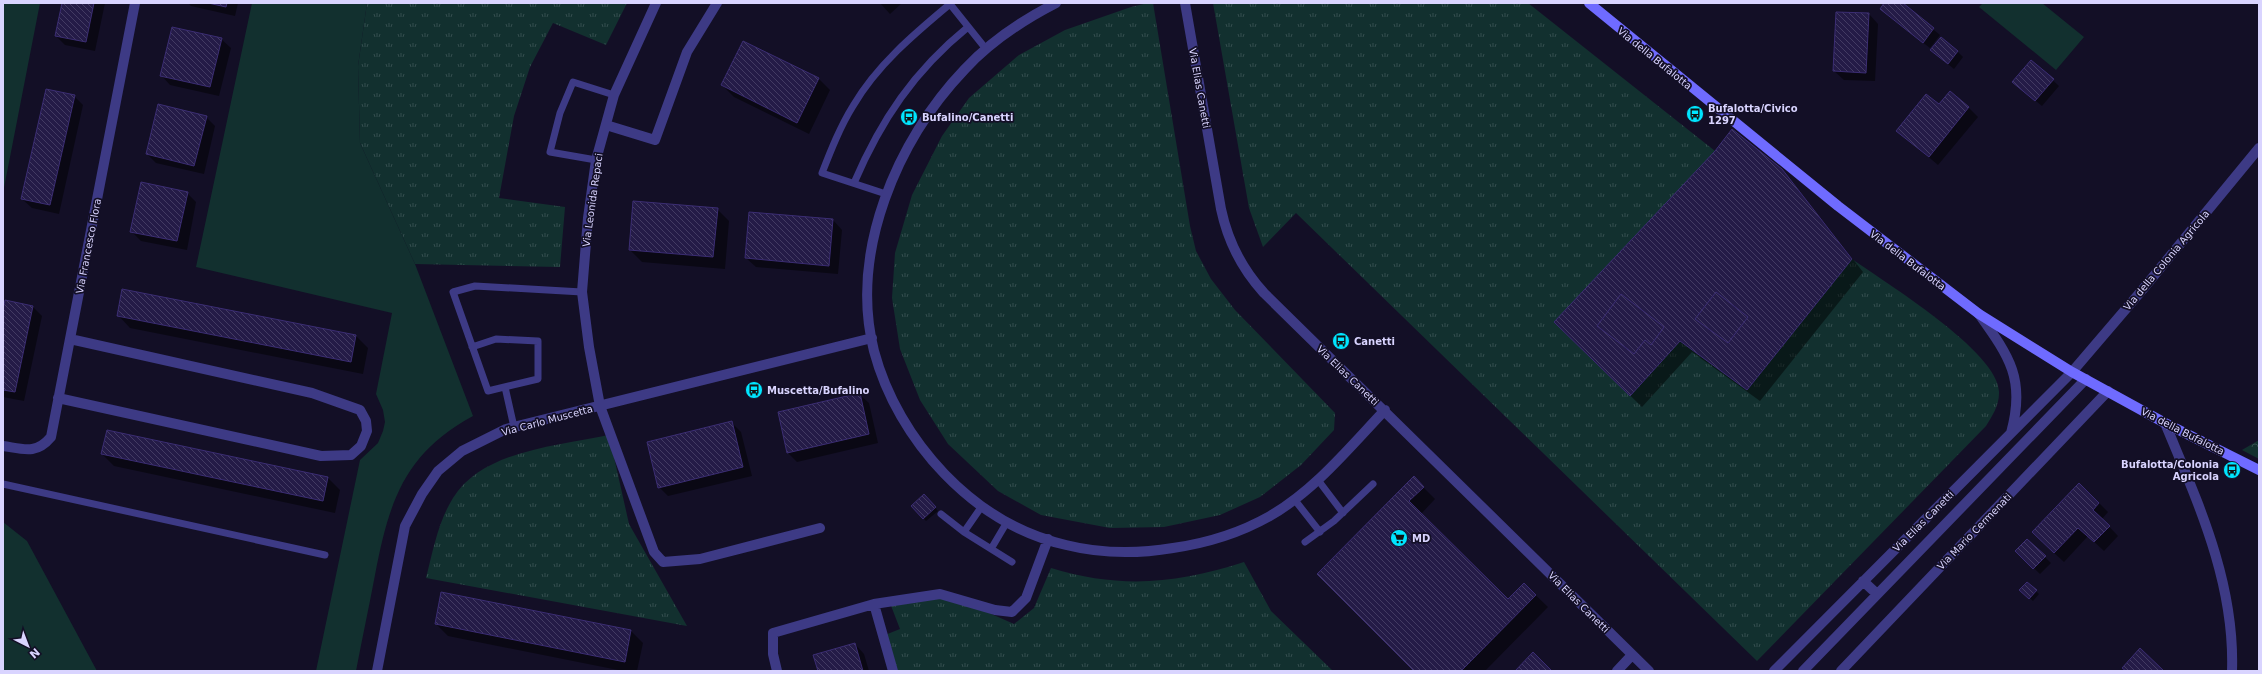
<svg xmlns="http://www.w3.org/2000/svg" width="2262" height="674" font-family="'DejaVu Sans',sans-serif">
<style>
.grass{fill:url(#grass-tufts)}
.forest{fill:url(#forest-crowns)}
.green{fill:#12302f}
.shadow{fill:#0007}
.building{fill:url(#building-back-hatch);stroke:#3b2d73}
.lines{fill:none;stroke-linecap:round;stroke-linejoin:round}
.lane{stroke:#3d3a85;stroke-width:7}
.street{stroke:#3d3a85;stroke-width:10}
.secondary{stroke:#6f6bff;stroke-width:10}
.labels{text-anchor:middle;stroke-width:3.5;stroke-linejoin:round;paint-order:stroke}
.street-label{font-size:10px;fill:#d9d4ff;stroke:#130f26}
.poi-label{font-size:10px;font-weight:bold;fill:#d9d4ff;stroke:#130f26;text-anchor:start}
</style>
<defs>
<pattern id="grass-tufts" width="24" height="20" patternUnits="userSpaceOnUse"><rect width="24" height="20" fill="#12302f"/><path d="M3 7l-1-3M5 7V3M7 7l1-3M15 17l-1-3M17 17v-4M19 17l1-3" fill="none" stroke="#344d4e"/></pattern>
<pattern id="forest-crowns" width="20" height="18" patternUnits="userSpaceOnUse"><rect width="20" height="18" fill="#12302f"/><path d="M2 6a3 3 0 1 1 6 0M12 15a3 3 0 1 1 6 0" fill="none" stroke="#344d4e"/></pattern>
<pattern id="building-back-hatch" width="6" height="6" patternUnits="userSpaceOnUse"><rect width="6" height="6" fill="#241b47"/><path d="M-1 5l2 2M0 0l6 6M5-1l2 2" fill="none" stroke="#433b63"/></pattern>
</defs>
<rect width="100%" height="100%" fill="#130f26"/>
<path class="grass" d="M367 3H627L606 45 553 23 530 67 514 116 499 198 565 207 560 267 415 264 360 143 358 66Z
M1148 3H1153L1190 226 1196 251 1211 279 1235 310 1335 413 1334 430 1301 465 1260 497 1220 515 1164 527 1110 528 1041 515 998 491 948 444 920 400 900 349 892 298 895 253 912 195 942 136 969 98 1019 55 1065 30 1131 7Z
M1213 3H1528L1715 151 1554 322 1630 396 1680 341 1747 390 1852 259C1884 282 2001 353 1999 393 1999 406 1992 416 1986 426L1757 661 1296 213 1263 247 1249 208Z
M609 435 629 524 687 626 426 578C433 551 438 522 453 498 483 450 558 446 609 435Z
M1244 562 1271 611 1333 671H889L880 637 900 629 890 603 946 594 1014 624 1034 608 1051 568C1120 589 1176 584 1244 562Z"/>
<path class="forest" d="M2259 440V459L2242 450Z"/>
<path class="green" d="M3 3H40L3 193Z
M252 3H367L358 66 360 143 415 264 473 416C403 454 389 503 375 575 369 607 362 639 356 671H316L360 460 378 443 383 431 385 422 383 410 376 394 392 313 196 267Z
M1983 3H2042L2084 37 2056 70 1979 7Z
M3 522 27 541 97 671H3Z"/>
<path class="shadow" d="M63 3H105L95 51 65 45 56 36Z
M188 3H238L235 16 191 6Z
M880 3H902L890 14Z
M1886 3H1901L1940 35 1930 48 1887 15Z
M1869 14 1878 24 1875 81 1844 80 1834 71Z
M221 39 231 48 219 96 170 85 161 75Z
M1957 51 1963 57 1954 69 1938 56Z
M2032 61 2059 86 2042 106 2020 88Z
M818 78 830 90 809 134 734 97 722 85Z
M74 96 83 105 59 214 32 208 22 199Z
M1939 106 1968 107 1978 117 1938 165 1898 131Z
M206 117 215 126 204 174 156 163 147 154Z
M1781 170 1793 183 1863 272 1760 401 1692 352 1642 407 1567 334Z
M187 193 196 202 187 250 141 241 132 232Z
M717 209 729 221 725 269 642 262 630 250Z
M833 220 842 230 838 274 756 267 746 258Z
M123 290 356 336 368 348 363 374 130 328 118 315Z
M6 301 33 307 42 316 24 401 3 397V314Z
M859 394 869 403 878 443 797 462 788 453 779 413Z
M732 423 741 432 752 476 668 496 659 487Z
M102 454 328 478 340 490 335 513 114 466Z
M1414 478 1435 499 1421 514 1508 600 1524 584 1548 607 1485 671H1416L1318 574Z
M924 495 938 511 926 521 912 506Z
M2099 503 2108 512 2102 519 2118 536 2104 551 2088 536 2064 562 2042 542Z
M2027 540 2051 563 2040 574 2016 551Z
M2027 583 2039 594 2033 601 2021 590Z
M442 593 631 631 643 643 637 671H623L448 636 436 624Z
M855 644 864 654 869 671H819Z"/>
<path class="building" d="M62 3H94L86 42 55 36Z
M208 3H227L226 7Z
M1884 3H1903L1934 28 1923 43 1880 9Z
M1836 12 1869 13 1866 73 1833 71Z
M172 27 222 38 210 87 160 76Z
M1941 37 1958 51 1948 64 1930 50Z
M743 41 819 78 797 123 721 85Z
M2031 60 2054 79 2035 101 2012 82Z
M46 89 75 95 50 205 21 199Z
M1950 91 1969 107 1929 157 1896 131 1926 94 1939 104Z
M158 104 207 116 194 166 146 154Z
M1732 129 1782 169 1852 259 1747 390 1680 341 1630 396 1554 322 1715 151Z
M141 182 188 192 177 241 130 232Z
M633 201 718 208 713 257 629 250Z
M749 212 833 219 829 266 745 258Z
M122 289 356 335 351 362 117 316Z
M1716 292 1748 317 1728 343 1695 319Z
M1621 294 1664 327 1651 345 1645 340 1634 354 1597 326Z
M5 300 33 306 15 392 3 390V309Z
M860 393 869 434 787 453 778 412Z
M732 421 743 467 658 488 647 442Z
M107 430 328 477 323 501 101 454Z
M1414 476 1424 487 1409 501 1508 599 1524 583 1536 595 1461 671H1414L1317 574Z
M2079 483 2099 503 2093 510 2110 526 2094 542 2078 528 2054 553 2032 532Z
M924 494 936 507 923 519 911 506Z
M2027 539 2046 556 2033 569 2015 551Z
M2027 582 2037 590 2029 599 2019 590Z
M441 592 631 630 625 662 435 624Z
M855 643 863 671H818L813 655Z
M2140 648 2164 671H2126L2122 668Z
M1533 652 1552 671H1515Z"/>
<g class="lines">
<path class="lane" d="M596 160 550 152 560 113 573 82 614 95
M854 183C881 120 914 71 968 27
M886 194 822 173C831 150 840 127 853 106 877 65 914 34 950 4L986 49
M472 347 496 339 538 341V379L488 391 453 292 475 286 582 292
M505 387 514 427
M1318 480 1343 513
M3 484 325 555
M1294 499 1320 532
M941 514 964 532 1012 562
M964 532 982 506
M1305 542 1334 521 1373 484
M991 549 1007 522"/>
<path class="street" d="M656 3 614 95 596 160 588 218 582 292 589 347 600 406 654 552 663 562 700 559 820 528
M1056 3C1023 20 990 42 965 69 897 140 849 252 874 351 898 441 974 524 1066 545 1102 554 1137 554 1173 548 1208 543 1240 533 1270 516 1315 490 1349 448 1385 410
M1185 3 1221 209C1228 242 1242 269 1264 293L1649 671
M606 125 655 140 687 52 717 3
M1979 314C2009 356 2026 379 2011 433
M58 398 321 456 351 455 361 446 367 431 366 421 360 410 312 393 70 339
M2165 423C2198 503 2235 582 2232 671
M3 446C23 449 36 455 51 437L135 3
M1863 581 1877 594
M874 604 893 671
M377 671 405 526 422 494 438 471 462 451 506 429 872 338
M777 671 773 654V633L874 604 940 594 995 610 1012 612 1026 598 1048 539
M1617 671 1632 655
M1774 671 2072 372 2143 289 2259 148
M1803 671 2086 379
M1841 671 2108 391"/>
<path class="secondary" d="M1589 3 1838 206 1979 314 2072 372 2165 423 2259 470"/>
</g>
<defs>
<g id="bus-disc" transform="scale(0.9)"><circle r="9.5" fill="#00e5ff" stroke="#130f26"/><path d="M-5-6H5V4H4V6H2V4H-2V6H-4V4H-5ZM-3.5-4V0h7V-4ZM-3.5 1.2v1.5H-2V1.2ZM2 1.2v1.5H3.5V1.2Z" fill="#111"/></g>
<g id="supermarket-disc" transform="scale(0.9)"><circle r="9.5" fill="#00e5ff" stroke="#130f26"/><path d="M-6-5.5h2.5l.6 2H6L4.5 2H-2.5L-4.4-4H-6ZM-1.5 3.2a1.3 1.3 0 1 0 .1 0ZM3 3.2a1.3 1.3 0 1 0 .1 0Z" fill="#111"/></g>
</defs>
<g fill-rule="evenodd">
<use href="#bus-disc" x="1695" y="114"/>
<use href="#bus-disc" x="909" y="117"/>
<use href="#bus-disc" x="1341" y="341"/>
<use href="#bus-disc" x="754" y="390"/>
<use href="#bus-disc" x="2232" y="470"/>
<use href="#supermarket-disc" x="1399" y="538"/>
</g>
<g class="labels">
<g class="street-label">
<text transform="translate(1655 58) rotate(39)" y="4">Via della Bufalotta</text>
<text transform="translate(1200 88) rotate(80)" y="4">Via Elias Canetti</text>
<text transform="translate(592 200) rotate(-82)" y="4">Via Leonida Repaci</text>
<text transform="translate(88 246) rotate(-79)" y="4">Via Francesco Flora</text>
<text transform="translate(1908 260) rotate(37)" y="4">Via della Bufalotta</text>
<text transform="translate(2166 260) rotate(-50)" y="4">Via della Colonia Agricola</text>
<text transform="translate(1348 375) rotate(44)" y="4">Via Elias Canetti</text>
<text transform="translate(547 420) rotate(-15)" y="4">Via Carlo Muscetta</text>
<text transform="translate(2183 431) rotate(27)" y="4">Via della Bufalotta</text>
<text transform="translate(1923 521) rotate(-45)" y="4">Via Elias Canetti</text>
<text transform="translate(1974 531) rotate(-46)" y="4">Via Mario Cermenati</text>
<text transform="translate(1579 602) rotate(45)" y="4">Via Elias Canetti</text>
</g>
<g class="poi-label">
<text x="1708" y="112">Bufalotta/Civico<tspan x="1708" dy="12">1297</tspan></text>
<text x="922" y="121">Bufalino/Canetti</text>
<text x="1354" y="345">Canetti</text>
<text x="767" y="394">Muscetta/Bufalino</text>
<text x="2219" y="468" text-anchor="end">Bufalotta/Colonia<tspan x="2219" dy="12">Agricola</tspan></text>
<text x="1412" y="542">MD</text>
</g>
</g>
<rect width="2262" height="674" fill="none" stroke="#d9d4ff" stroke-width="8"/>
<g transform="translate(28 646) rotate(138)" stroke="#130f26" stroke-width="3" paint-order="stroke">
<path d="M0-3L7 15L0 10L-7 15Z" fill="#d9d4ff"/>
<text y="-6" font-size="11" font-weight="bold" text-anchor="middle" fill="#d9d4ff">N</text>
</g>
</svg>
